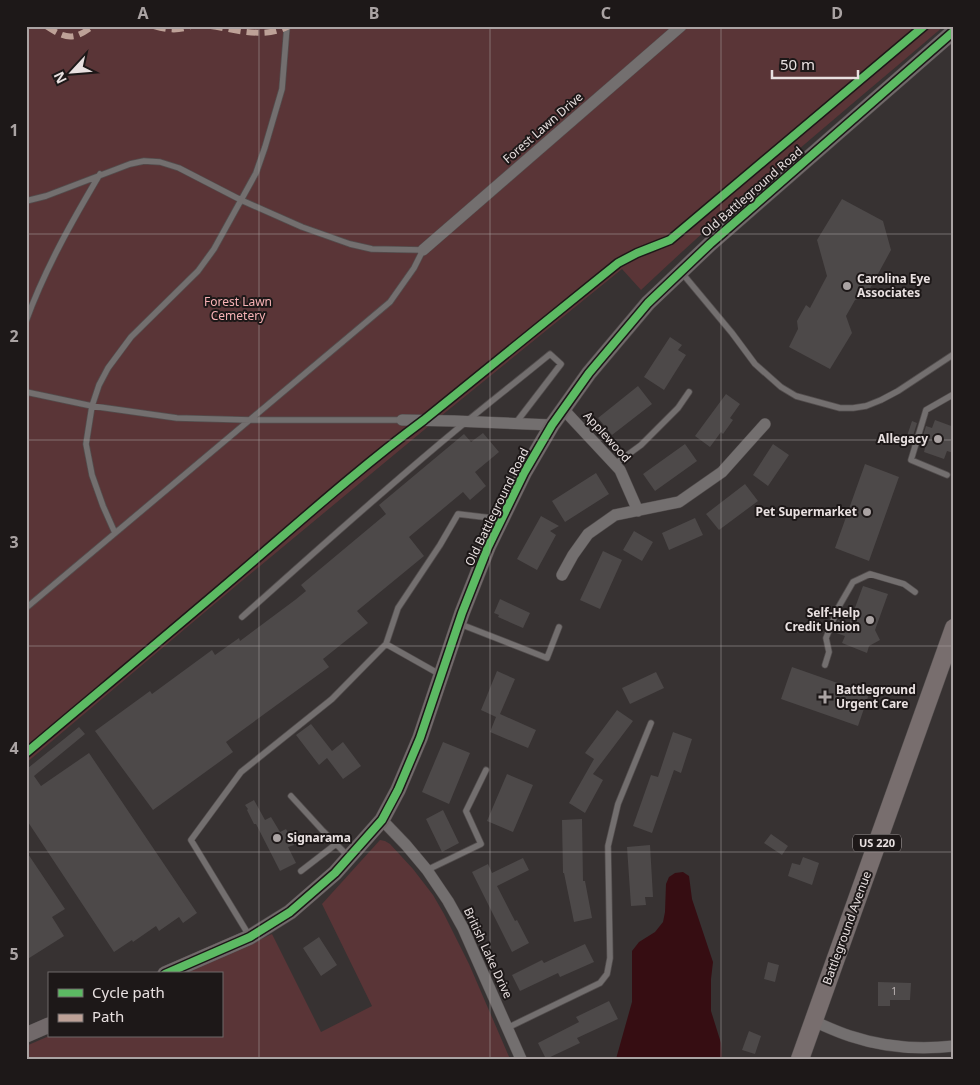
<svg xmlns="http://www.w3.org/2000/svg" width="980" height="1085" font-family="'Noto Sans',sans-serif">
<style>
.green{fill:#5a3537}
.water{fill:#360d12}
.building{fill:#4d4949}
.lines{fill:none;stroke-linecap:round;stroke-linejoin:round}
.lane-casing{stroke:#534e4e;stroke-width:7}
.street-casing{stroke:#534e4e;stroke-width:12}
.secondary-casing{stroke:#534e4e;stroke-width:16}
.primary-casing{stroke:#534e4e;stroke-width:19}
.lane{stroke:#736f6f;stroke-width:5.5}
.street{stroke:#736f6f;stroke-width:11}
.secondary{stroke:#71696a;stroke-width:15}
.primary{stroke:#786e6e;stroke-width:18}
.quiet{stroke:#bda197;stroke-width:6;stroke-dasharray:12 6;stroke-linecap:butt}
.cycleway-casing{stroke:#1d1818;stroke-width:11}
.cycleway{stroke:#5cba63;stroke-width:8}
.grid{fill:none;stroke:#aaa3a3;stroke-width:1;stroke-opacity:0.55}
.poi-dot{fill:#aaa3a3;stroke:#1d1818;stroke-width:2}
.labels{text-anchor:middle;stroke-width:4;stroke-linejoin:round;paint-order:stroke}
.number-label{font-size:10px;fill:#c1baba}
.shield{fill:#1d1818;stroke:#aba4a4;stroke-width:1}
.shield-label{font-size:11px;font-weight:bold;fill:#e8e0e0}
.street-label{font-size:12px;fill:#e8e0e0;stroke:#1d1818}
.poi-label{font-size:12px;font-weight:bold;fill:#e8e0e0;stroke:#1d1818;text-anchor:start}
.park-label{font-size:12px;fill:#f7b2b5;stroke:#1d1818}
.neatline{fill:none;stroke:#aaa3a3;stroke-width:2}
.grid-label{font-size:16px;text-anchor:middle;font-weight:bold;fill:#aaa3a3}
</style>
<rect width="100%" height="100%" fill="#373232"/>
<path class="green" d="M26 26H944C842 113 738 198 641 290L622 269 436 420 237 585 26 763Z
M380 840 385 841 390 844 413 869 433 895 444 914 469 964 510 1059H26V1046L49 1036H221V974H184L272 934 321 1032 372 1006 322 904Z"/>
<path class="water" d="M683 872 689 876 692 899 713 962 711 979V1011L721 1043 722 1059H616L632 1002V951L639 942 655 932 663 922 665 912 666 884 669 877 675 873Z"/>
<path class="building" d="M842 199 883 221 891 250 866 296 855 300 846 316 852 333 830 369 789 347 798 329 797 321 806 305 810 308 827 276 817 240Z
M670 337 682 345 678 350 686 355 664 390 644 377Z
M638 386 652 404 612 435 598 418Z
M726 394 740 404 730 418 733 420 723 434 721 432 710 447 695 436Z
M935 420 954 427V453L947 451 944 459 924 452 926 444 921 442 926 426 932 428Z
M912 421 917 423 912 439 907 436Z
M483 433 499 452 475 472 486 486 470 500 463 492 409 537 424 556 357 611 368 623 323 659 329 667 226 742 233 752 153 810 95 731 150 691 152 694 212 650 215 655 239 638 240 641 295 600 306 591 301 585 386 514 379 505 464 434 471 442Z
M685 444 697 461 655 491 643 474Z
M773 444 789 455 768 486 753 475Z
M865 464 899 477 869 561 835 548Z
M596 473 609 494 565 522 552 501Z
M745 484 758 501 719 530 706 514Z
M541 516 559 526 550 531 556 535 537 570 517 559Z
M695 518 703 535 669 550 662 533Z
M634 531 653 542 642 561 623 550Z
M603 551 622 560 600 609 580 600Z
M863 586 888 594 875 630 880 640 869 646 867 653 842 643 845 636 833 632 838 620 849 624Z
M500 599 530 613 523 628 498 617 499 615 494 613Z
M792 667 869 694 858 726 781 699Z
M497 671 515 679 500 714 536 730 528 748 490 732 496 717 481 710Z
M656 672 664 688 630 704 622 688Z
M617 710 633 721 593 774 603 780 585 813 569 803 594 759 585 753Z
M311 724 332 751 343 742 361 766 343 779 327 758 319 765 296 735Z
M79 727 85 734 34 776 41 786 89 753 197 913 183 923 179 917 159 931 156 926 133 942 132 940 114 952 26 819V766L28 768Z
M673 732 692 739 681 773 674 770 652 833 633 826 651 775 658 777Z
M443 742 470 753 449 804 422 792Z
M507 774 533 785 513 832 487 821Z
M254 800 265 820 271 817 280 832 286 829 294 845 288 847 296 863 280 871 256 824H254L247 810 248 809 245 805Z
M443 810 459 843 442 852 426 819Z
M582 819 583 881H585L592 918 574 922 564 873H563L562 820Z
M771 834 788 846 782 855 764 843Z
M650 845 653 897H645L646 905 631 906 627 847Z
M26 851 65 909 52 917 64 936 26 960Z
M803 857 819 863 812 885 788 876 792 863 800 865Z
M523 858 529 870 497 886 515 921 517 920 529 943 512 952 472 872 488 864 492 873Z
M319 937 337 965 321 976 303 948Z
M585 944 594 962 560 977 558 973 520 991 512 975 542 960 544 963Z
M768 962 779 965 775 982 764 979Z
M878 982 911 983 910 1000H890V1006H878Z
M609 1001 618 1019 577 1038 580 1043 546 1059 538 1043 579 1022 576 1017Z
M749 1031 761 1036 755 1054 742 1050Z"/>
<g class="lines">
<g class="lane-casing">
<path id="lane" d="M26 201 46 196 130 164 144 161 160 162 179 168 241 200 302 227 350 244 372 249 423 250 414 268 390 302 26 608
M682 273 732 333 755 364 781 387 796 396 840 408H853L866 406 881 400 898 391 954 354
M26 321C45 269 72 221 100 174
M26 392 92 406 177 418 250 420H402
M615 464 641 445 678 408 689 392
M947 475 911 460 926 410 954 394
M115 533 103 506 92 475 86 444 92 406 99 385 108 368 131 337 198 271 214 249 256 173 265 147 282 89 287 26
M242 617C316 551 390 484 467 421 494 399 522 377 550 354L561 364 515 424
M460 624 547 658 559 627
M386 644 441 675
M825 665 829 652 826 638 838 608 853 582 870 574 904 584 915 592
M291 796 323 831 348 856
M427 870 481 844 466 811 486 770
M301 871 336 844
M250 937 191 840 241 772 332 699 386 644 398 608 440 545 458 514 500 519
M507 1028 600 983 607 974 610 958 608 846 618 804 651 723"/>
</g>
<g class="street-casing">
<path id="street" d="M423 250 681 26
M564 410 620 470 638 511
M402 420 454 421 552 425
M562 575 573 555 588 534 615 515 679 502 722 472 765 424
M382 820 406 845 427 870 448 901 463 928 521 1059
M813 1021C825 1026 837 1032 850 1036 883 1047 919 1050 954 1046"/>
</g>
<g class="secondary-casing">
<path id="secondary" d="M165 974 250 937 290 912 335 873 382 820 398 790 420 738 462 613 488 547 524 473 552 425 589 373 648 303 710 244 954 31
M26 1035 49 1025"/>
</g>
<g class="primary-casing">
<path id="primary" d="M800 1059 954 628"/>
</g>
<use href="#lane" class="lane"/>
<use href="#street" class="street"/>
<use href="#secondary" class="secondary"/>
<use href="#primary" class="primary"/>
<path class="quiet" d="M46 26C66 39 73 41 93 26
M154 26C168 30 178 31 191 26
M211 26C237 30 265 39 289 26"/>
<g class="cycleway-casing">
<path id="cycleway" d="M26 753C96 694 166 636 235 577 297 524 358 469 424 420L618 263 637 253 670 240 924 26
M165 974 250 937 290 912 335 873 382 820 398 790 420 738 462 613 488 547 524 473 552 425 589 373 648 303 710 244 954 31"/>
</g>
<use href="#cycleway" class="cycleway"/>
</g>
<path class="grid" d="M259 26V1059M490 26V1059M721 26V1059M26 234H954M26 440H954M26 646H954M26 852H954"/>
<g class="poi-dot">
<circle cx="847" cy="286" r="5"/>
<circle cx="938" cy="439" r="5"/>
<circle cx="867" cy="512" r="5"/>
<circle cx="870" cy="620" r="5"/>
<path d="M822.5 689.5h5v5h5v5h-5v5h-5v-5h-5v-5h5z"/>
<circle cx="277" cy="838" r="5"/>
</g>
<g class="labels">
<g class="number-label">
<text x="894" y="995">1</text>
</g>
<rect class="shield" x="853" y="834.5" width="48" height="17" rx="4"/>
<g class="shield-label">
<text x="877" y="847">US 220</text>
</g>
<g class="street-label">
<text transform="translate(543 128) rotate(-41)" y="4">Forest Lawn Drive</text>
<text transform="translate(752 192) rotate(-41)" y="4">Old Battleground Road</text>
<text transform="translate(607 437) rotate(48)" y="4">Applewood</text>
<text transform="translate(497 507) rotate(-64)" y="4">Old Battleground Road</text>
<text transform="translate(847 928) rotate(-70)" y="4">Battleground Avenue</text>
<text transform="translate(488 953) rotate(65)" y="4">British Lake Drive</text>
</g>
<g class="poi-label">
<text x="857" y="283">Carolina Eye<tspan x="857" dy="14">Associates</tspan></text>
<text x="928" y="443" text-anchor="end">Allegacy</text>
<text x="857" y="516" text-anchor="end">Pet Supermarket</text>
<text x="860" y="617" text-anchor="end">Self-Help<tspan x="860" dy="14">Credit Union</tspan></text>
<text x="836" y="694">Battleground<tspan x="836" dy="14">Urgent Care</tspan></text>
<text x="287" y="842">Signarama</text>
</g>
<g class="park-label">
<text x="238" y="306">Forest Lawn<tspan x="238" dy="14">Cemetery</tspan></text>
</g>
</g>
<rect width="980" height="1085" fill="none" stroke="#1d1818" stroke-width="55"/>
<rect x="48" y="972" width="175" height="65" fill="#1d1818" stroke="#6e6868"/>
<rect x="58" y="989" width="25" height="8" fill="#5cba63" stroke="#6e6868"/>
<text x="92" y="998" font-size="15" fill="#e8e0e0">Cycle path</text>
<rect x="58" y="1014" width="25" height="8" fill="#bda197" stroke="#6e6868"/>
<text x="92" y="1022" font-size="15" fill="#e8e0e0">Path</text>
<g transform="translate(72 72) rotate(244)" stroke="#1d1818" stroke-width="4" paint-order="stroke">
<path d="M0-4L9 19L0 12L-9 19Z" fill="#e8e0e0"/>
<text y="-8" font-size="14" font-weight="bold" text-anchor="middle" fill="#e8e0e0">N</text>
</g>
<path d="M772 70v8h86v-8" fill="none" stroke="#e8e0e0" stroke-width="2.5"/>
<text x="780" y="70" font-size="15" fill="#e8e0e0" stroke="#1d1818" stroke-width="4" paint-order="stroke">50 m</text>
<rect x="28" y="28" width="924" height="1030" class="neatline"/>
<g class="grid-label">
<text x="143" y="19">A</text>
<text x="374" y="19">B</text>
<text x="606" y="19">C</text>
<text x="837" y="19">D</text>
<text x="14" y="136">1</text>
<text x="14" y="342">2</text>
<text x="14" y="548">3</text>
<text x="14" y="754">4</text>
<text x="14" y="960">5</text>
</g>
</svg>
